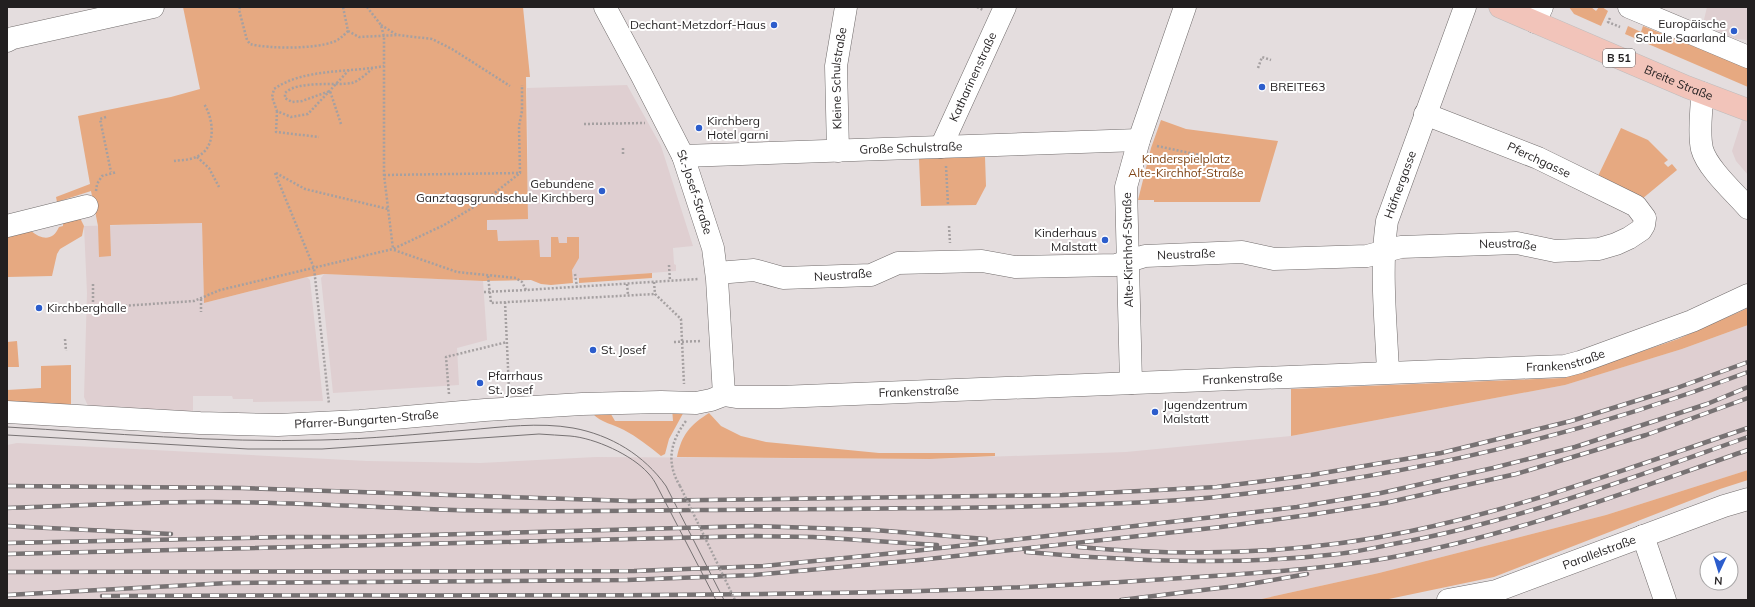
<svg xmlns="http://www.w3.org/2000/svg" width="1755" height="607" font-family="Mulish,sans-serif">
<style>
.built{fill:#dfcfd1}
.green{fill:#e6a981}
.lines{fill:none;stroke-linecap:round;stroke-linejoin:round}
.minor-casing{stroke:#716c6c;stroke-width:23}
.major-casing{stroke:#bdbcbc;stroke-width:23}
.path{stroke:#a5a0a1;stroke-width:2.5;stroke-dasharray:2 2;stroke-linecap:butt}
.minor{stroke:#fff;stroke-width:22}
.major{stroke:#f2c4ba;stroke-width:22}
.tram{stroke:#777273;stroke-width:1}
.rail-casing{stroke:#777273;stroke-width:4.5}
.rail{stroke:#fff;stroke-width:3;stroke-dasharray:9;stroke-linecap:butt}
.path-bridge{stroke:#a5a0a1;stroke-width:2.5;stroke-dasharray:2 2;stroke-linecap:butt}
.poi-dot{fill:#2c5dcc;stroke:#fff;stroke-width:1.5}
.labels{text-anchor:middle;stroke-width:4;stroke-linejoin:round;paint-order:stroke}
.shield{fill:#fff;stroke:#646263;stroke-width:1}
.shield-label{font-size:11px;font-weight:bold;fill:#221f20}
.poi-label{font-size:12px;fill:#221f20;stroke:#fff;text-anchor:start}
.street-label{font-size:12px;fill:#221f20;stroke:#fff}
.park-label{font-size:12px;fill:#804517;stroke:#fff}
</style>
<rect width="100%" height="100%" fill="#e4ddde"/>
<path class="built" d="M1707 7H1748V40L1736 39 1703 24Z
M627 85 661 146 693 246 673 248 674 264 676 265V271L573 279 498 241 487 230 486 220 528 218 527 88Z
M1748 101V175L1736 161 1732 151Z
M202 223 204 303 307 277 310 280 323 401 253 402V399H233L232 396H193V413L88 406 84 397 87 293 84 226Z
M324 274 483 281 487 340 457 348 459 385 333 393 321 278Z
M1748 325V470L1606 515 1379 573 1257 600H7V445L17 443 367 461 480 463 596 457 930 459 1126 452 1291 436 1565 385 1682 349Z"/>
<path class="green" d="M183 7H523L530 77H526L528 219 487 220V230H497L498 241 539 240 540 257H551V237H558L559 243H567V237H579V258L572 270 573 283 551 285 541 284 531 280 483 281 324 274 307 277 204 303 202 223 110 225 111 256 99 257 98 226 91 191 57 202 56 197 90 184 78 116 171 97 200 89Z
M1569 7H1591L1596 11 1599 7H1602L1608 11 1601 26 1574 14Z
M1628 26 1641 32 1643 26 1748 68V87L1625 34Z
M1161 120 1186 129 1278 141 1260 202H1154V200H1138L1151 148Z
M1621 128 1648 140 1668 160 1664 163 1668 167 1672 164 1677 170 1642 199 1598 176Z
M985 157 986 186 976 205 921 206 919 159Z
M80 218 84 226 82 236 60 249 57 254 52 276 7 277V236L31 231C42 240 53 241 59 227L63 226V224L67 220Z
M652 273V278L579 283V278Z
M1748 308V325L1682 349 1565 385 1291 436V389L1564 378 1678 339Z
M17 341 19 367H7V342Z
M71 365V405L7 402V390L41 388V366Z
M672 408H686L669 439 665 454 661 456C649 446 637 437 624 430 615 425 600 422 593 414L608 409 615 421H673Z
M709 413 721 426 741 436 766 442 879 453H995V456L930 459 677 457C682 434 690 425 709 413Z
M1748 470V480L1720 489 1494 577 1384 600H1257L1379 573 1606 515Z"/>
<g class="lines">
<g class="minor-casing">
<g id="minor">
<path id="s1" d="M605 7 642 76 683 156 713 248 717 279 724 395"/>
<path d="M1629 7 1748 57"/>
<path d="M1535 22 1542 7"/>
<path d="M7 41 13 38 153 7"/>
<path d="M1702 93C1702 111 1698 132 1702 149 1707 168 1735 193 1748 208"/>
<path id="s2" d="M941 147 1005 7"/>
<path id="s3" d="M838 151 836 66 846 7"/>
<path id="s4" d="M683 156 1139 140"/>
<path d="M7 226 87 206"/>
<path id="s5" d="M717 273 754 270 783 278 871 275 898 263 982 261 1015 267 1116 265 1145 256 1242 252 1274 259 1367 256 1401 247 1517 243 1555 251 1599 249 1616 244 1629 238 1641 230 1644 225 1645 218 1636 206 1628 202 1538 158 1425 114"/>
<path id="s6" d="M1388 372C1386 324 1380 268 1387 221L1465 7"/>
<path d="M1131 383 1126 187 1139 140 1185 7"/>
<path id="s7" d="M724 395 736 397H780L1565 366 1580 362 1692 321 1748 295"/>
<path id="s8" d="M7 412 200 423 278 425 360 421 485 410 582 404 661 402 696 403 711 400 724 395"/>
<path d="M1643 536 1665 600"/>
<path id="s9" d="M1448 600 1496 591 1724 506 1748 499"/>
</g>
</g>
<g class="major-casing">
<g id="major">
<path id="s10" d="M1500 7 1687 87 1748 110"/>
</g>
</g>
<path class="path" d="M240 7 239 10 247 40 250 44C270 49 314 49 333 42 339 40 343 36 348 31L343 7
M367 7 381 25 384 37V175L393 249
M977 7 983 10
M1610 18 1608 22 1620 27
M381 25 397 35
M348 31 359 37 398 35 432 39 452 49 510 86
M1258 68 1262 57 1271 60
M349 70 308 114 291 117 277 111 272 97 274 89C304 68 349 73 384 66
M277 111 276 132 319 137
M106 117 100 119 111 172
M341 124 330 91 302 101 292 102 285 98V93C298 80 335 86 352 83 359 81 366 74 372 69
M584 124 645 123
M1157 146 1204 156
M623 148V154
M197 157 209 168 219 187
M174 161C181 160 190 160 196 157 217 149 214 119 204 104
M946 166 948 205
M275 173 314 268 329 404
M276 173 305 189 388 209
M384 175 520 173 519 126 522 111V85
M96 191 97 184 102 176 117 172
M949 226 950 243
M394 250 457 272 516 278 522 282 526 290 698 279
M669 265 670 281
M575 274 577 287
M488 276 491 303 655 294
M654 282 655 294 681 319 684 384
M93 284V308L194 301 220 290 393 249 444 225 487 199 520 173
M627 284 628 295
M484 292 526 290
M201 299V312
M505 302 509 389
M65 339 66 351
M674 342 702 341
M449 394 446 357 507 342
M680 486C666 463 670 442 686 421"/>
<use href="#minor" class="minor"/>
<use href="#major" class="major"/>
<path class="tram" d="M7 427C111 433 216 443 321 440 370 439 419 434 468 430 502 427 539 422 573 428 611 435 644 455 666 486L724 600
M7 435 248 449H322L539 434C549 435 560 435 570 436 595 438 632 455 648 473 652 477 655 482 657 486L716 600"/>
<g class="rail-casing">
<path id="rail" d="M7 486 242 488 631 501 1062 495 1217 487 1311 475 1441 453 1571 421 1674 389 1748 362
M7 508C72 506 136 502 201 502 301 501 401 510 501 511 616 512 731 509 846 509 922 508 999 508 1075 505 1125 503 1175 502 1225 496 1404 477 1580 436 1748 372
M7 526 171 534
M7 543 285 537H355L751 526 874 530 986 539
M1078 547C1189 557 1303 554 1411 531 1526 507 1637 465 1748 428
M1026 552C1130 561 1234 566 1338 554 1356 552 1374 548 1393 544 1515 522 1631 478 1748 437
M7 554 753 536 813 537 937 545
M7 572 634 571 764 566 905 552 1214 517 1297 507 1381 493 1493 468 1575 447 1707 404 1748 387
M7 595 228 583 627 580 754 575 919 560 1221 527 1315 514 1385 503 1516 474 1646 435 1748 398
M102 596C375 594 648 598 921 591 1019 588 1116 583 1213 576 1272 572 1330 568 1388 558 1512 536 1629 491 1748 450
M1121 600 1244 585 1307 574"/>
</g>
<use href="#rail" class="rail"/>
<path class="path-bridge" d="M680 486 735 600"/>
</g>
<g class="poi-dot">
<circle cx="774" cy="25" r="4"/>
<circle cx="1734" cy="31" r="4"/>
<circle cx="1262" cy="87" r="4"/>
<circle cx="699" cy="128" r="4"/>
<circle cx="602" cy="191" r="4"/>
<circle cx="1105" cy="240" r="4"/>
<circle cx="39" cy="308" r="4"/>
<circle cx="593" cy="350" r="4"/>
<circle cx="480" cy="383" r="4"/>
<circle cx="1155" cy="412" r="4"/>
</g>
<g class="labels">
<rect class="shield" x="1603" y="49" width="32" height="18" rx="3"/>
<g class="shield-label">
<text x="1619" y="62">B 51</text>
</g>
<g class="poi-label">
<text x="1726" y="28" text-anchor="end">Europäische<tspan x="1726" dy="14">Schule Saarland</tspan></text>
<text x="766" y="29" text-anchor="end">Dechant-Metzdorf-Haus</text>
<text x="1270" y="91">BREITE63</text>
<text x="707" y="125">Kirchberg<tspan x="707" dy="14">Hotel garni</tspan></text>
<text x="594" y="188" text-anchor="end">Gebundene<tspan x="594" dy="14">Ganztagsgrundschule Kirchberg</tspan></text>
<text x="1097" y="237" text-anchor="end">Kinderhaus<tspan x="1097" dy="14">Malstatt</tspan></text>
<text x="47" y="312">Kirchberghalle</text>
<text x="601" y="354">St. Josef</text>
<text x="488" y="380">Pfarrhaus<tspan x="488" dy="14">St. Josef</tspan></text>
<text x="1163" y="409">Jugendzentrum<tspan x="1163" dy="14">Malstatt</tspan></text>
</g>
<g class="street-label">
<text dy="4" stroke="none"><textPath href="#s2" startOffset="77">Katharinenstraße</textPath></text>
<text dy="4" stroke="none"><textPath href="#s3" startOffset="73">Kleine Schulstraße</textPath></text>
<text dy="4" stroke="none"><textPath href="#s10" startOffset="194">Breite Straße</textPath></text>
<text dy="4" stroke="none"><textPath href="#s4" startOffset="228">Große Schulstraße</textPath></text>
<text transform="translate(1539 160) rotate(25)" y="4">Pferchgasse</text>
<text dy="4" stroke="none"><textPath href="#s6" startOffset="190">Häfnergasse</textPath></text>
<text dy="4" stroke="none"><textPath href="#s1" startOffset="206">St.-Josef-Straße</textPath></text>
<text dy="4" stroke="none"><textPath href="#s5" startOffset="799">Neustraße</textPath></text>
<text transform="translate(1128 250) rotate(-91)" y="4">Alte-Kirchhof-Straße</text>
<text dy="4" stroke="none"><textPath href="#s5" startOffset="475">Neustraße</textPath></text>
<text transform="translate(843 275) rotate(-4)" y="4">Neustraße</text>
<text dy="4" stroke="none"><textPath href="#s7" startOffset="843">Frankenstraße</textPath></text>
<text dy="4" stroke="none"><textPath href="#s7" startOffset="519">Frankenstraße</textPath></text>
<text dy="4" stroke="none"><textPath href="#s7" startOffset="195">Frankenstraße</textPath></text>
<text dy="4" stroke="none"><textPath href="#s8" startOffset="360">Pfarrer-Bungarten-Straße</textPath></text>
<text dy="4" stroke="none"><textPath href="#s9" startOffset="159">Parallelstraße</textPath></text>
</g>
<g class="park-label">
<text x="1186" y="163">Kinderspielplatz<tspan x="1186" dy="14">Alte-Kirchhof-Straße</tspan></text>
</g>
</g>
<rect width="1755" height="607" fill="none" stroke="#221f20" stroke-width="16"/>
<g transform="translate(1719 571) rotate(184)"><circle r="19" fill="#ffffff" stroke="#a7a5a6"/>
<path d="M0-3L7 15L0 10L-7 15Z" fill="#2c5dcc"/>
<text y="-6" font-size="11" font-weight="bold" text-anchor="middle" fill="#221f20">N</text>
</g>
</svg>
